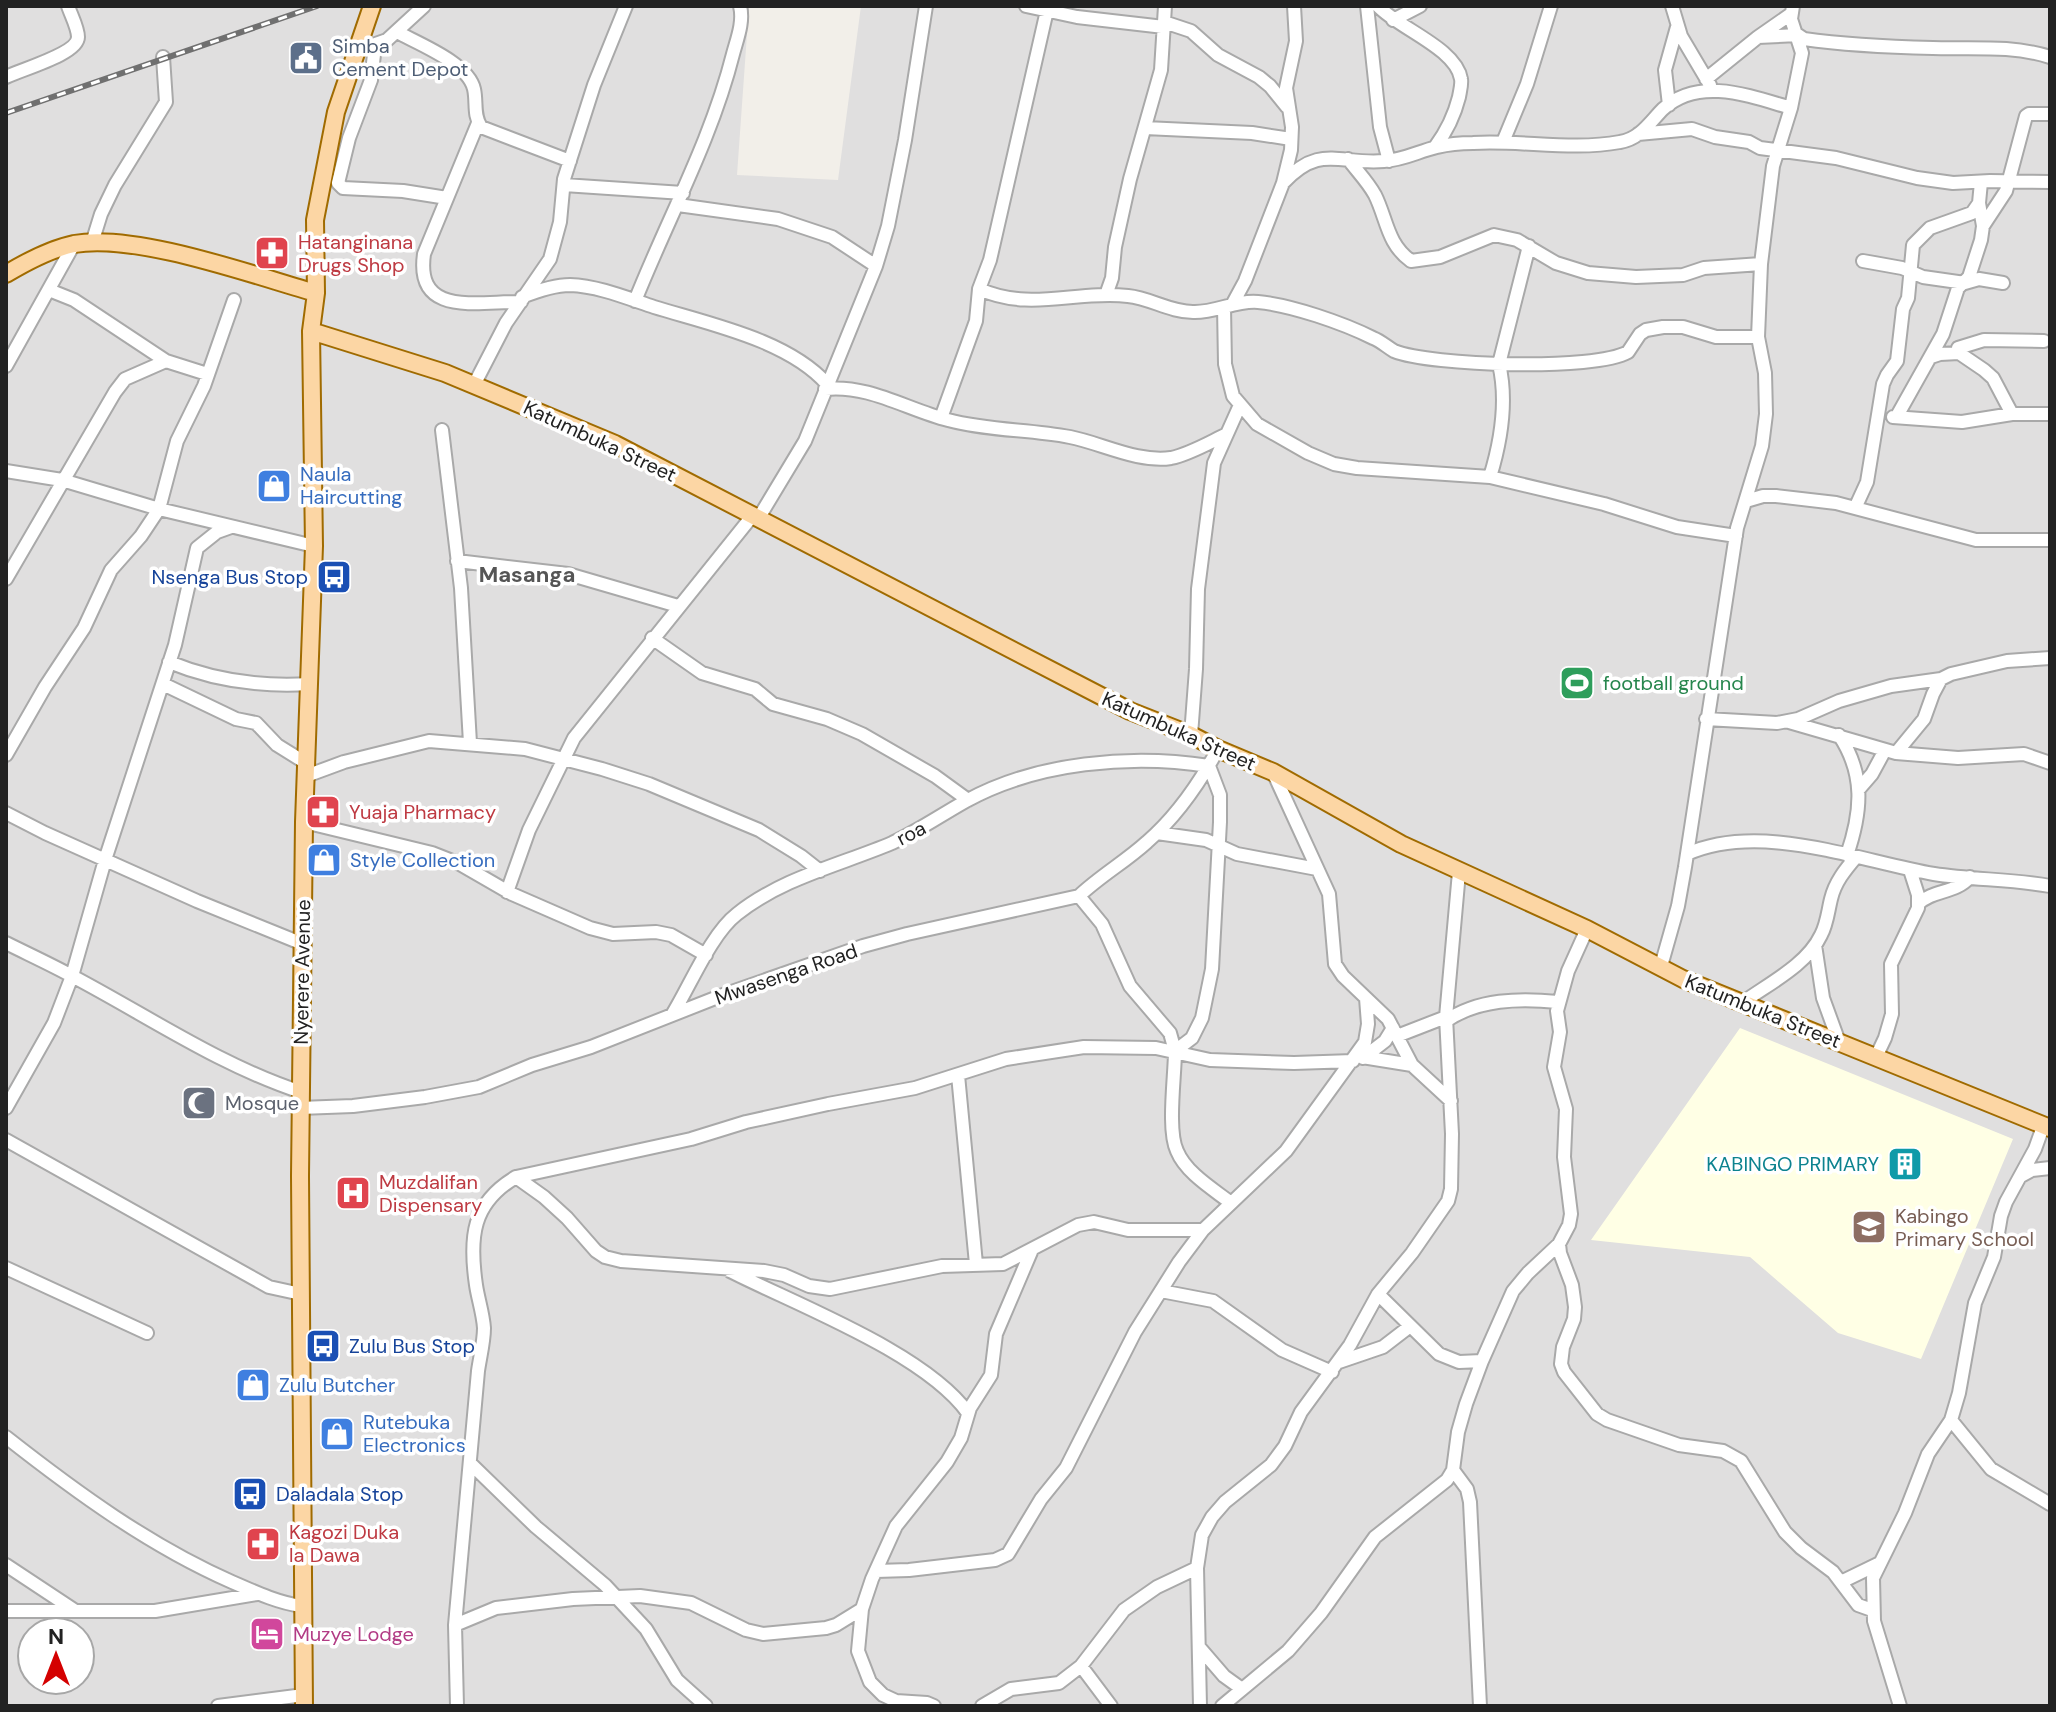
<svg xmlns="http://www.w3.org/2000/svg" width="2056" height="1712" font-family="'DM Sans',sans-serif">
<style>
.residential{fill:#e0dfdf;fill-rule:evenodd}
.education{fill:#ffffe5}
.lines{fill:none;stroke-linecap:round;stroke-linejoin:round}
.minor-casing{stroke:#a9a9a9;stroke-width:16}
.major-casing{stroke:#a06b00;stroke-width:20}
.minor{stroke:#fff;stroke-width:12}
.major{stroke:#fcd6a4;stroke-width:16}
.rail-casing{stroke:#707070;stroke-width:6}
.rail{stroke:#fff;stroke-width:3;stroke-dasharray:9;stroke-linecap:butt}
.labels{text-anchor:middle;stroke-width:7;stroke-linejoin:round;paint-order:stroke}
.service-label{font-size:20px;fill:#4e5e75;stroke:#fff;text-anchor:start}
.health-label{font-size:20px;fill:#be3a42;stroke:#fff;text-anchor:start}
.street-label{font-size:20px;fill:#222;stroke:#fff}
.shop-label{font-size:20px;fill:#366cbe;stroke:#fff;text-anchor:start}
.transit-label{font-size:20px;fill:#164399;stroke:#fff;text-anchor:start}
.leisure-label{font-size:20px;fill:#27864d;stroke:#fff;text-anchor:start}
.worship-label{font-size:20px;fill:#5b616d;stroke:#fff;text-anchor:start}
.culture-label{font-size:20px;fill:#0d838f;stroke:#fff;text-anchor:end}
.education-label{font-size:20px;fill:#785e54;stroke:#fff;text-anchor:start}
.hotel-label{font-size:20px;fill:#b23c85;stroke:#fff;text-anchor:start}
.neighbourhood-label{font-size:22px;font-weight:bold;fill:#555;stroke:#fff}
</style>
<rect width="100%" height="100%" fill="#f2efe9"/>
<path class="residential" d="M6 6H749L737 175 838 180 861 6H2050V1706H6ZM32 1632H80V1680H32Z"/>
<path class="education" d="M1740 1028 2013 1139 1921 1359 1838 1333 1750 1257 1591 1240Z"/>
<g class="lines">
<g class="minor-casing">
<path id="minor" d="M1026 6 1077 17 1164 27
M1367 6 1380 127 1389 161
M1378 6C1398 28 1456 48 1461 79 1462 84 1460 91 1459 97 1454 117 1447 131 1435 147
M1672 6 1681 36 1710 85
M1393 20 1420 6
M1164 22 1191 31 1218 55 1259 77 1270 86 1287 107
M397 32C419 44 468 63 474 89 477 102 473 115 481 127L570 161
M1758 37 1798 35 1804 39C1846 45 1890 47 1933 48 1973 49 2012 45 2050 57
M370 46 387 40 424 6
M375 46 371 80 349 138 338 183 343 188 403 191 447 198
M6 77C22 69 78 54 78 37 78 28 71 15 68 6
M1706 79 1758 37 1791 14
M1669 105 1665 70 1677 27
M478 123 424 254C415 318 479 301 521 302
M1145 128 1252 133 1291 139
M1638 134 1692 129 1715 137 1749 142 1760 148 1836 158 1917 178 1953 183 1990 181 2050 182
M1503 142 1527 84 1551 6
M1348 159C1357 171 1368 182 1375 195 1387 219 1387 244 1411 261L1440 257 1494 235 1517 240 1556 263 1588 273 1636 277 1683 275 1704 268 1761 264
M1283 183C1320 143 1339 165 1384 161 1404 160 1419 151 1437 147 1449 144 1461 143 1473 143 1522 140 1572 151 1620 142 1640 139 1650 122 1663 109 1699 76 1750 96 1791 108
M564 185 683 193
M678 205 778 219 832 237 876 266
M1983 226 2006 191 2026 116 2029 114H2050
M92 243 101 214 115 185 166 102 163 57
M1863 261 1902 268 1923 277 1965 283 1979 279 2003 283
M979 289C1031 312 1075 290 1128 296 1150 298 1170 312 1193 312 1215 313 1236 300 1258 302 1291 305 1343 323 1373 338 1381 341 1387 347 1394 351 1431 366 1595 371 1628 352L1640 334 1646 330 1663 327H1683L1716 337H1758
M49 290 74 300 166 361 207 374
M1106 295 1112 278 1115 247 1130 179 1161 70 1165 6
M522 297C537 291 554 285 570 285 598 286 627 298 654 307 709 324 788 340 827 384
M635 301C668 218 711 141 733 54 737 39 744 22 740 6
M1232 305 1245 281 1283 183 1291 150 1292 127 1286 88 1296 41 1294 6
M1224 307 1225 364 1233 396 1257 424 1308 453 1334 464 1357 468 1490 477 1604 504 1677 527 1736 536
M1959 353 1984 370 1993 378 2012 414
M1931 357 1940 354 1959 353 1958 348 1984 340 2044 341
M6 366 74 244
M474 385 506 323 550 259 560 222 564 179 594 85 626 6
M825 389C868 384 908 410 948 420 989 431 1029 429 1070 437 1101 443 1138 463 1171 458 1190 454 1210 442 1227 434
M1897 416 1943 334 1958 288 1969 277 1981 240 1983 226 1979 203
M1893 417 1962 422 2012 414H2050
M941 418 976 321 979 289 990 260 1048 6
M442 430 461 588 470 743
M6 471 62 480 159 509 314 546
M1490 477C1501 441 1508 402 1499 364L1529 246
M1746 501 1763 496H1776L1836 503 1976 540H2050
M1856 506 1867 482 1883 384 1887 375 1897 361 1903 309 1908 298 1913 245 1930 228 1972 213 1979 203 1981 182
M758 519 805 441 876 266 888 226 905 140 926 6
M457 561 568 574 678 606
M6 579 115 392 125 379 166 361
M652 638 702 673 755 689 773 704 827 719 862 734 935 776 968 800
M169 662C215 681 260 687 309 684
M163 684 236 719 256 723 277 745 306 763
M1706 719 1777 723 1798 719 1839 701 1891 686 1941 679 1951 674 2007 661 2050 658
M1789 722 1896 753 1958 758 2024 754 2050 763
M1191 735 1196 669 1198 589 1211 487 1214 463 1240 405
M1839 735C1865 774 1862 811 1847 855
M1896 753 1924 719 1933 694 1941 679
M6 755 45 687 84 628 111 570 141 536 159 509 177 441 204 386 234 300
M306 776 344 762 429 741 525 749 602 769 649 784 759 830 801 856 820 871
M1859 789 1872 774 1885 750
M6 813 45 833 197 901 303 944
M304 822 432 853 460 864 512 894 590 928 613 934 656 932 671 935 706 955
M1157 833 1206 840 1237 854 1317 869
M1687 854C1761 821 1858 861 1934 874 1972 880 2012 879 2050 886
M507 892 529 830 574 738 753 515
M1079 896 1102 924 1130 986 1170 1033 1175 1051C1175 1076 1167 1130 1177 1151 1186 1173 1213 1189 1231 1203
M1918 904C1934 889 1955 894 1970 877
M1587 929 1568 971 1557 1011 1560 1032 1554 1067 1566 1109 1564 1157 1571 1214 1569 1225 1559 1244 1560 1253 1572 1285 1575 1307 1574 1319 1563 1347 1561 1364 1564 1372 1597 1414 1607 1420 1679 1445 1723 1451 1741 1461 1785 1532 1801 1548 1833 1572 1858 1605 1872 1610
M6 943C28 954 50 964 72 976 148 1016 219 1065 301 1092
M1815 945 1823 998 1839 1042
M1661 966 1678 906 1685 867 1737 528 1762 446 1766 414 1765 373 1758 337 1761 264 1773 166 1791 108 1802 53 1791 19 1793 6
M1366 998 1388 1019 1412 1065 1451 1101
M1742 1003C1768 984 1807 965 1821 935 1827 924 1828 911 1831 899 1835 882 1845 870 1856 857
M672 1015C690 986 711 934 737 914 782 878 840 865 892 843 918 831 941 815 966 801 1037 762 1131 754 1209 766L1220 795V822L1212 969 1202 1018 1192 1038 1175 1051
M1446 1021C1478 999 1519 998 1558 1002
M1397 1036 1446 1017
M1356 1056 1412 1065
M1876 1057 1885 1038 1892 1014 1891 964 1918 908V895L1910 870
M1363 1058 1385 1041 1393 1028
M958 1075 976 1264
M6 1108 54 1023 72 976 105 860 175 645 197 548 217 532 231 527
M300 1108 353 1106 425 1097 479 1087 532 1065 591 1047 723 995 863 946 907 934 1079 896C1100 876 1125 862 1147 842 1177 816 1199 784 1218 749
M6 1140 269 1287 301 1294
M2021 1176 2032 1170 2050 1168
M516 1177 544 1197 567 1218 596 1251 605 1257 621 1261 764 1271 784 1275 809 1286 830 1289 942 1266 1003 1264 1078 1225 1094 1222 1128 1230H1203
M6 1268 147 1333
M730 1271C797 1305 925 1353 968 1413
M1161 1291 1213 1301 1282 1350 1332 1372
M1378 1294 1439 1354 1459 1362 1482 1361
M1339 1362 1383 1347 1409 1327
M1951 1420 1991 1469 2050 1504
M6 1437C76 1492 150 1546 232 1582 255 1592 276 1602 301 1606
M471 1464 536 1527 605 1585 646 1629 677 1680 706 1706
M1453 1470 1467 1489 1470 1502 1480 1706
M6 1565 74 1610
M876 1571 909 1570 995 1560 1008 1554 1041 1499 1066 1468 1135 1332 1179 1262 1203 1230 1286 1151 1365 1042 1368 1024 1366 998 1343 976 1335 964 1329 894 1273 772
M1841 1582 1878 1564
M6 1611H155L257 1594
M455 1625 496 1608 573 1599 640 1596 691 1603 746 1630 763 1634 826 1628 836 1625 862 1609
M1199 1647 1224 1676 1242 1689
M1081 1666 1111 1706
M218 1706 304 1695
M457 1706 455 1625 478 1371C480 1357 484 1342 484 1328 483 1313 478 1299 476 1285 469 1237 472 1203 516 1177L691 1139 746 1122 828 1104 915 1088 1006 1059 1084 1047 1156 1048 1210 1060 1294 1063 1353 1061
M934 1706 927 1703 896 1701 883 1695 870 1682 858 1651 862 1609 872 1579 896 1526 947 1462 961 1438 970 1408 991 1375 996 1334 1031 1252
M982 1706 1011 1689 1059 1683 1081 1666 1124 1610 1157 1587 1197 1568
M1200 1706 1197 1568 1202 1535 1212 1517 1225 1502 1271 1465 1285 1446 1301 1412 1350 1345 1378 1294 1412 1253 1448 1201 1451 1189 1452 1134 1446 1017 1459 872
M1222 1706 1288 1651 1321 1613 1375 1537 1447 1480 1453 1470 1458 1432 1466 1404 1482 1361 1513 1291 1528 1273 1559 1244
M1900 1706 1874 1621 1873 1578 1905 1513 1928 1454 1951 1420 1959 1393 1975 1303 1994 1257 2001 1216 2006 1202 2035 1149 2044 1124"/>
</g>
<g class="major-casing">
<path id="major" d="M6 274C26 262 50 249 74 244 137 233 252 275 316 293
M311 331 445 373 615 444 1130 711 1191 735 1218 749 1273 772 1401 844 1587 929 1683 979 2050 1128
M304 1706 300 1176 304 822 314 546 311 331 316 293 315 220 336 112 372 6"/>
</g>
<use href="#minor" class="minor"/>
<use href="#major" class="major"/>
<g class="rail-casing">
<path id="rail" d="M6 113 317 6"/>
</g>
<use href="#rail" class="rail"/>
</g>
<defs>
<g id="civic-square" transform="scale(1.8)"><rect x="-9" y="-9" width="18" height="18" rx="4" fill="#5c6f8a" stroke="#fff"/><path d="M-.6-6.5H3V-4.5H.6V-3L4-1V1h2V6H-6V1h2V-1L-.6-3ZM-1.2 2.5V6h2.4V2.5Z" fill="#fff"/></g>
<g id="pharmacy-square" transform="scale(1.8)"><rect x="-9" y="-9" width="18" height="18" rx="4" fill="#e0444e" stroke="#fff"/><path d="M-2-6h4v4h4v4h-4v4h-4v-4h-4v-4h4Z" fill="#fff"/></g>
<g id="shop-square" transform="scale(1.8)"><rect x="-9" y="-9" width="18" height="18" rx="4" fill="#3f7fe0" stroke="#fff"/><path d="M-5-2.5h2.3a2.7 3.5 0 0 1 5.4 0H5L5.5 6h-11ZM-1.5-2.5h3a1.5 2.3 0 0 0-3 0Z" fill="#fff"/></g>
<g id="bus-square" transform="scale(1.8)"><rect x="-9" y="-9" width="18" height="18" rx="4" fill="#1a4fb4" stroke="#fff"/><path d="M-5-6H5V4H4V6H2V4H-2V6H-4V4H-5ZM-3.5-4V0h7V-4ZM-3.5 1.2v1.5H-2V1.2ZM2 1.2v1.5H3.5V1.2Z" fill="#fff"/></g>
<g id="stadium-square" transform="scale(1.8)"><rect x="-9" y="-9" width="18" height="18" rx="4" fill="#2e9e5b" stroke="#fff"/><path d="M0-5a6.5 5 0 1 0 0 10a6.5 5 0 1 0 0-10ZM-3.5-1.8h7v3.6h-7Z" fill="#fff"/></g>
<g id="mosque-square" transform="scale(1.8)"><rect x="-9" y="-9" width="18" height="18" rx="4" fill="#6b7280" stroke="#fff"/><path d="M3.5-4.9A6 6 0 1 0 3.5 4.9A5 5 0 1 1 3.5-4.9Z" fill="#fff"/></g>
<g id="building-square" transform="scale(1.8)"><rect x="-9" y="-9" width="18" height="18" rx="4" fill="#0f9aa8" stroke="#fff"/><path d="M-4-6H4V6H1V3H-1V6H-4ZM-2.5-4.3h1.7v1.8h-1.7ZM.8-4.3h1.7v1.8H.8ZM-2.5-1h1.7V.8h-1.7ZM.8-1h1.7V.8H.8Z" fill="#fff"/></g>
<g id="hospital-square" transform="scale(1.8)"><rect x="-9" y="-9" width="18" height="18" rx="4" fill="#e0444e" stroke="#fff"/><path d="M-5-5h3v3.5h4V-5h3V5h-3V1.5h-4V5h-3Z" fill="#fff"/></g>
<g id="school-square" transform="scale(1.8)"><rect x="-9" y="-9" width="18" height="18" rx="4" fill="#8d6e63" stroke="#fff"/><path d="M0-5L7-2L0 1L-7-2ZM-4 1L0 2.5L4 1V4Q0 6-4 4Z" fill="#fff"/></g>
<g id="hotel-square" transform="scale(1.8)"><rect x="-9" y="-9" width="18" height="18" rx="4" fill="#d1479c" stroke="#fff"/><path d="M-6-4.5h1.5V1H6V5H4.5V3h-9V5H-6ZM-4 0a1.8 1.8 0 1 1 3.6 0ZM.5 0V-2.5h3Q6-2.5 6 0Z" fill="#fff"/></g>
</defs>
<g fill-rule="evenodd">
<use href="#civic-square" x="306" y="58"/>
<use href="#pharmacy-square" x="272" y="253"/>
<use href="#shop-square" x="274" y="486"/>
<use href="#bus-square" x="334" y="577"/>
<use href="#stadium-square" x="1577" y="683"/>
<use href="#pharmacy-square" x="323" y="812"/>
<use href="#shop-square" x="324" y="860"/>
<use href="#mosque-square" x="199" y="1103"/>
<use href="#building-square" x="1905" y="1164"/>
<use href="#hospital-square" x="353" y="1193"/>
<use href="#school-square" x="1869" y="1227"/>
<use href="#bus-square" x="323" y="1346"/>
<use href="#shop-square" x="253" y="1385"/>
<use href="#shop-square" x="337" y="1434"/>
<use href="#bus-square" x="250" y="1494"/>
<use href="#pharmacy-square" x="263" y="1544"/>
<use href="#hotel-square" x="267" y="1634"/>
</g>
<g class="labels">
<g class="service-label">
<text x="332" y="53">Simba<tspan x="332" dy="23">Cement Depot</tspan></text>
</g>
<g class="health-label">
<text x="298" y="249">Hatanginana<tspan x="298" dy="23">Drugs Shop</tspan></text>
<text x="349" y="819">Yuaja Pharmacy</text>
<text x="379" y="1189">Muzdalifan<tspan x="379" dy="23">Dispensary</tspan></text>
<text x="289" y="1539">Kagozi Duka<tspan x="289" dy="23">la Dawa</tspan></text>
</g>
<g class="street-label">
<text transform="translate(600 441) rotate(25)" y="7">Katumbuka Street</text>
<text transform="translate(1179 731) rotate(24)" y="7">Katumbuka Street</text>
<text transform="translate(911 833) rotate(-27)" y="7">roa</text>
<text transform="translate(302 972) rotate(-89)" y="7">Nyerere Avenue</text>
<text transform="translate(786 974) rotate(-19)" y="7">Mwasenga Road</text>
<text transform="translate(1763 1011) rotate(22)" y="7">Katumbuka Street</text>
</g>
<g class="shop-label">
<text x="300" y="481">Naula<tspan x="300" dy="23">Haircutting</tspan></text>
<text x="350" y="867">Style Collection</text>
<text x="279" y="1392">Zulu Butcher</text>
<text x="363" y="1429">Rutebuka<tspan x="363" dy="23">Electronics</tspan></text>
</g>
<g class="transit-label">
<text x="308" y="584" text-anchor="end">Nsenga Bus Stop</text>
<text x="349" y="1353">Zulu Bus Stop</text>
<text x="276" y="1501">Daladala Stop</text>
</g>
<g class="leisure-label">
<text x="1603" y="690">football ground</text>
</g>
<g class="worship-label">
<text x="225" y="1110">Mosque</text>
</g>
<g class="culture-label">
<text x="1879" y="1171">KABINGO PRIMARY</text>
</g>
<g class="education-label">
<text x="1895" y="1223">Kabingo<tspan x="1895" dy="23">Primary School</tspan></text>
</g>
<g class="hotel-label">
<text x="293" y="1641">Muzye Lodge</text>
</g>
<g class="neighbourhood-label">
<text x="527" y="582">Masanga</text>
</g>
</g>
<rect width="2056" height="1712" fill="none" stroke="#222222" stroke-width="16"/>
<g transform="translate(56 1656)"><circle r="38" fill="#ffffff" stroke="#a7a7a7" stroke-width="2"/>
<path d="M0-6L14 30L0 20L-14 30Z" fill="#d40000"/>
<text y="-12" font-size="22" font-weight="bold" text-anchor="middle" fill="#222222">N</text>
</g>
</svg>
